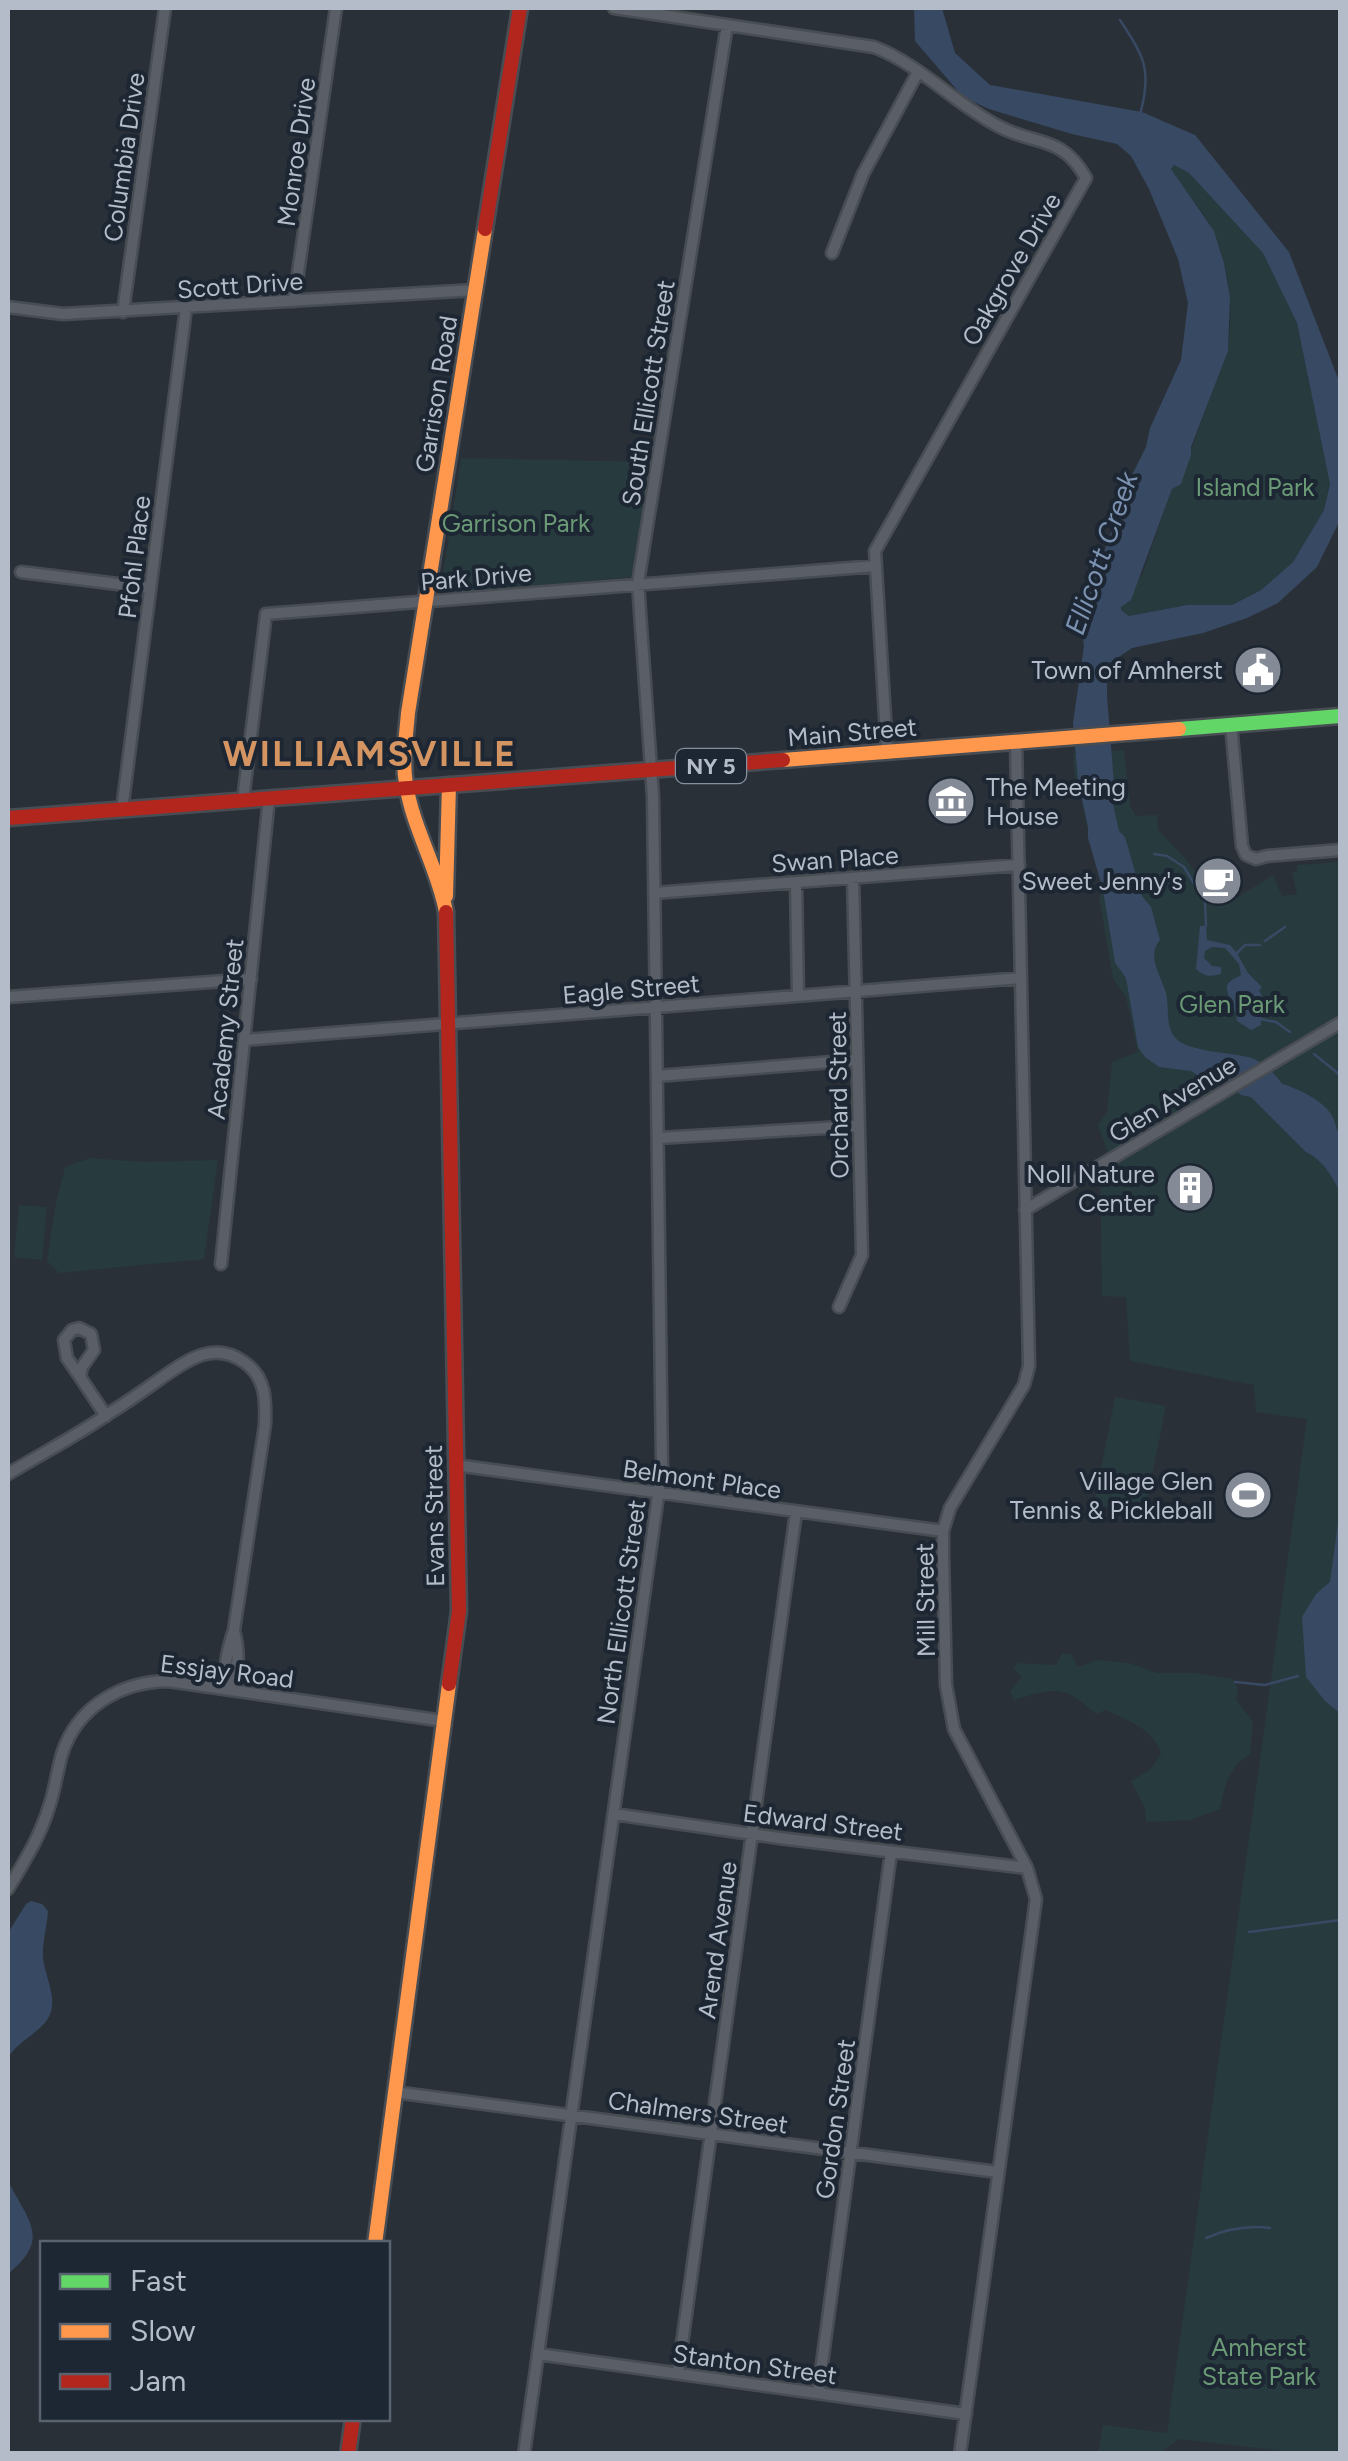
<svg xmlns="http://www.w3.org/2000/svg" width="1348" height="2461" font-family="Figtree,sans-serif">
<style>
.green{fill:#273a3e}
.water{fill:#384963;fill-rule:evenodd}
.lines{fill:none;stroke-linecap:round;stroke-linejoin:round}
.stream{stroke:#384963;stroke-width:2.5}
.street-casing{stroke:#484c53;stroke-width:15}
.fast-casing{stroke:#484c53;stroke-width:19}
.slow-casing{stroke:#484c53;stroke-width:19}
.jam-casing{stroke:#484c53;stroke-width:19}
.street{stroke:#5a5e66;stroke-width:10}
.fast{stroke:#63d668;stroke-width:14}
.slow{stroke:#ff974d;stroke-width:14}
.jam{stroke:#b3261e;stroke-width:14}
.labels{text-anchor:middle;stroke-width:8;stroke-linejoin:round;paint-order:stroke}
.shield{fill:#1d2633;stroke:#878f9c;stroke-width:2.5}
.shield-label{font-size:22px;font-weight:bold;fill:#b4bcc9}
.street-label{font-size:25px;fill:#b4bcc9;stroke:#1d2633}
.park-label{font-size:25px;fill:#6b9a76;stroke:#1d2633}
.poi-label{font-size:25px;fill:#b4bcc9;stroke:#1d2633;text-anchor:end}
.water-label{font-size:28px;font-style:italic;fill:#7c92b1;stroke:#1d2633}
.district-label{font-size:35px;font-weight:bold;letter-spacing:2.5px;fill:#d59563;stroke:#1d2633}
</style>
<rect width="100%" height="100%" fill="#2a3038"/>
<path class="green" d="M1173 165 1189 173 1263 252 1297 323 1330 483 1324 510 1293 562 1262 589 1232 605H1187L1129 616 1121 611V607L1143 573 1172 488 1181 484C1190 449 1204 416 1216 382 1220 370 1226 358 1228 346 1234 309 1229 267 1214 233 1204 209 1183 192 1171 169Z
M461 458 651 462 631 577 440 594Z
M1124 750 1130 806 1136 816 1157 815 1158 830 1184 857 1210 891 1216 887 1230 902 1273 875 1282 896 1297 894 1292 872H1297V865L1340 862V2453H1300L1179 2439 1160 2453H1098L1103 2425 1167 2433 1307 1419 1256 1412 1254 1385 1130 1361 1126 1297 1102 1296 1100 1169 1111 1161 1098 1125 1107 1112 1112 1062 1138 1052 1126 997 1113 979 1099 897 1103 889C1093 854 1084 820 1080 783L1075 781 1073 754Z
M90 1158 143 1162 218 1160 204 1259 59 1273 47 1261 56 1202 65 1167Z
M19 1205 47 1207 42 1260 14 1257Z
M1115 1397 1166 1406 1144 1515 1094 1504Z
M1062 1654H1071L1078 1667 1097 1660 1129 1663 1157 1673H1195L1233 1679 1238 1688 1236 1700 1253 1721 1250 1754C1227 1769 1226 1784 1220 1809L1190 1820 1146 1822 1145 1808 1131 1781 1150 1770 1161 1754C1155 1730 1127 1720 1106 1710L1096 1714C1063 1684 1055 1688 1014 1700L1010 1692 1021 1677 1014 1668 1017 1663 1056 1665Z"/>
<path class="water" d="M914 8H942L955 53 990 85 1142 112 1195 135 1289 252 1339 381 1340 520 1317 567 1278 603 1247 618 1203 633 1132 648 1107 665V696L1114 784 1111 787 1112 799 1119 831 1125 837 1142 896 1151 907 1160 940C1147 955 1159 973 1165 990 1170 1004 1165 1022 1173 1035 1185 1054 1234 1051 1254 1059 1265 1064 1275 1074 1282 1084 1297 1088 1322 1100 1331 1114 1335 1120 1336 1129 1340 1136V1192C1332 1176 1323 1160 1306 1152L1251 1097 1241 1095 1224 1080 1200 1077 1191 1071 1159 1067 1145 1057 1138 1047 1126 978 1115 963 1103 890 1088 838V827L1078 781 1073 723 1084 646 1082 632 1087 601 1084 594 1096 555 1104 552 1132 475 1146 447 1150 428 1181 360 1188 303 1178 259 1149 189 1131 156 1117 144 1072 134 989 109 963 97 915 41ZM1174 165 1189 173 1263 253 1297 323 1330 484 1324 510 1293 562 1261 590 1232 605H1187L1129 616 1121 610V607L1131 600 1172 489 1181 484 1191 455V447L1228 351 1230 297 1224 263 1214 231 1171 169Z
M1200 926H1206L1207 940 1230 945 1237 953 1248 973 1262 987 1259 991C1268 1001 1260 1014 1261 1025L1251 1030 1237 1021C1236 1009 1223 990 1228 984 1231 979 1237 978 1241 975L1239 964 1225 948 1212 947 1205 951 1204 958 1212 966 1221 967V974C1210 977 1205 977 1196 969Z
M1340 1508V1713L1325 1701 1306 1677 1302 1617 1316 1594 1330 1582Z
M31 1901 42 1904 48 1911C47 1927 42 1943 43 1958 45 1978 60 2001 47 2020 36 2035 17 2042 8 2058V1933L26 1904Z
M8 2181C29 2222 51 2239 8 2274Z"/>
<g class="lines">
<path class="stream" d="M1120 20C1143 56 1152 67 1141 111
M1154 854 1167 856 1184 867 1205 902 1206 926
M1265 941 1285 927
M1237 953 1245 945H1260
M1260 1019 1276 1022 1290 1032
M1314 1054 1340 1075
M1235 1682 1265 1685 1298 1676
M1249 1932 1340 1920
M1206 2238C1227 2229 1247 2225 1270 2228"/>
<g class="street-casing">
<path id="street" d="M614 8 874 47C921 65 955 104 1000 127 1037 146 1062 135 1086 178L875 551 887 751
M832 253 863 174 918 72
M294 301 336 8
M8 307 63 314 475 290
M123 312 165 8
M21 572 150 588
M1231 724 1242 846 1246 855 1256 859 1267 856 1340 850
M243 800 266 614 876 566
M122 810 186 308
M796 883 798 995
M654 893 1019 865
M8 997 251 979
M244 1040 1021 978
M657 1076 857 1060
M659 1138 858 1126
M1025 1210 1340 1023
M221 1264 269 798
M839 1307 862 1255 853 878
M80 1377 67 1358 64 1340 72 1330 79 1328 91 1334 94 1350 82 1367 80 1377 106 1416
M455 1465 943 1531
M8 1474C41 1454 76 1436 108 1414 126 1403 143 1391 160 1379 186 1361 213 1340 244 1362 266 1377 266 1400 265 1425L234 1630C227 1651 223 1668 228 1689
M228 1689C239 1669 240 1653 234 1631
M614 1814 779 1838 1027 1868
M8 1889C24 1862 40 1837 49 1807 55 1790 57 1771 62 1754 77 1707 120 1682 168 1681L444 1721
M394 2092 997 2172
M538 2354 966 2414
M678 2373 796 1512
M818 2393 891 1852
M524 2454 662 1467 653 797 638 583 727 25
M960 2454 1036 1899 1027 1868 954 1729 946 1685 943 1555V1531L950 1508 1024 1385 1029 1366 1016 742"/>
</g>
<g class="fast-casing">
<path id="fast" d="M1179 729 1340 716"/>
</g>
<g class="slow-casing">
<path id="slow" d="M783 760 1179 729
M446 896 449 785
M446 912C438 868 413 829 406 784 402 761 406 737 408 713L485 229
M375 2244 449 1684"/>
</g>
<g class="jam-casing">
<path id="jam" d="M485 229 520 8
M8 818 783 760
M446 912 459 1611 449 1684
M348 2454 353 2418"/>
</g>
<use href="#street" class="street"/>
<use href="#fast" class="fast"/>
<use href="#slow" class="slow"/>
<use href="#jam" class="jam"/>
</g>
<defs>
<g id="civic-disc" transform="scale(2.5)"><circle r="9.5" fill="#848b96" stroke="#1d2633"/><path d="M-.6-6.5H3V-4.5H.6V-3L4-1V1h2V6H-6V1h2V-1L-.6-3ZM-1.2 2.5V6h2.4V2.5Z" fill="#fff"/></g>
<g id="museum-disc" transform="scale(2.5)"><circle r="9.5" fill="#848b96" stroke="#1d2633"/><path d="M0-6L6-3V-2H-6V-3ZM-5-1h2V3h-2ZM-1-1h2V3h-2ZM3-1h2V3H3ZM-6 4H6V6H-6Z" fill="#fff"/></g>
<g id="cafe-disc" transform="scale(2.5)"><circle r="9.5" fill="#848b96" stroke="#1d2633"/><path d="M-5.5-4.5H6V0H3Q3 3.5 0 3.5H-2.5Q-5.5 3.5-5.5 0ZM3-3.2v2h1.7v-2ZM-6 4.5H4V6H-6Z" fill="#fff"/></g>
<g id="building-disc" transform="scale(2.5)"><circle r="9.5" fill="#848b96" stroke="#1d2633"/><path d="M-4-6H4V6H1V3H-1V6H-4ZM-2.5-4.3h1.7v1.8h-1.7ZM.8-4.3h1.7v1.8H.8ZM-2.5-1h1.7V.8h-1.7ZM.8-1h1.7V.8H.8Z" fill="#fff"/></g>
<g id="stadium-disc" transform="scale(2.5)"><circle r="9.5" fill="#848b96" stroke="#1d2633"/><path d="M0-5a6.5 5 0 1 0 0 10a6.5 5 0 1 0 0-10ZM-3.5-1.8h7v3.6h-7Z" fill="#fff"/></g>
</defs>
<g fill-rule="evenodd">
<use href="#civic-disc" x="1258" y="670"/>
<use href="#museum-disc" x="951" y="801"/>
<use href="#cafe-disc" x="1218" y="881"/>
<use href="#building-disc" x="1190" y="1188"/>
<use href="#stadium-disc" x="1248" y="1495"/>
</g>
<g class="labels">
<rect class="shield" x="676" y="749" width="70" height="34" rx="8"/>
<g class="shield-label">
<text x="711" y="774">NY 5</text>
</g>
<g class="street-label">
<text transform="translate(296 152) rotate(-82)" y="9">Monroe Drive</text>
<text transform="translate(124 157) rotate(-82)" y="9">Columbia Drive</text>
<text transform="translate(1011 269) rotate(-60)" y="9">Oakgrove Drive</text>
<text transform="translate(240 285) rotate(-4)" y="9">Scott Drive</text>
<text transform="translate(648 393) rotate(-81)" y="9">South Ellicott Street</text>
<text transform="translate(436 394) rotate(-81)" y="9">Garrison Road</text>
<text transform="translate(134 557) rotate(-83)" y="9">Pfohl Place</text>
<text transform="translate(476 577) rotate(-5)" y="9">Park Drive</text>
<text transform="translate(852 732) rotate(-5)" y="9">Main Street</text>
<text transform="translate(835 859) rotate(-4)" y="9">Swan Place</text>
<text transform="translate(631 989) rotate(-5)" y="9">Eagle Street</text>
<text transform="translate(225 1029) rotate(-84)" y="9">Academy Street</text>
<text transform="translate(838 1095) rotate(-91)" y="9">Orchard Street</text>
<text transform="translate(1172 1099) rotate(-31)" y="9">Glen Avenue</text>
<text transform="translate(702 1479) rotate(8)" y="9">Belmont Place</text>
<text transform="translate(434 1516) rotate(-91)" y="9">Evans Street</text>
<text transform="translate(925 1600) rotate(-91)" y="9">Mill Street</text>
<text transform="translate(621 1612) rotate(-82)" y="9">North Ellicott Street</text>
<text transform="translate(227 1671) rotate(7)" y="9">Essjay Road</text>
<text transform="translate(823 1822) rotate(7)" y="9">Edward Street</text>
<text transform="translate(717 1940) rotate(-82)" y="9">Arend Avenue</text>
<text transform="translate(698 2112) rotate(8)" y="9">Chalmers Street</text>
<text transform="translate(835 2119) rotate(-82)" y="9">Gordon Street</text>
<text transform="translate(755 2364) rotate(8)" y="9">Stanton Street</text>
</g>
<g class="park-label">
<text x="1255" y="496">Island Park</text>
<text x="516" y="532">Garrison Park</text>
<text x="1232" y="1013">Glen Park</text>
<text x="1259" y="2356">Amherst<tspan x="1259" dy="29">State Park</tspan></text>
</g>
<g class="poi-label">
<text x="1223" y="679">Town of Amherst</text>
<text x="986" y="796" text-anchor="start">The Meeting<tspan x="986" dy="29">House</tspan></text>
<text x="1183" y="890">Sweet Jenny's</text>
<text x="1155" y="1183">Noll Nature<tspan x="1155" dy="29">Center</tspan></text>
<text x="1213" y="1490">Village Glen<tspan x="1213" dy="29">Tennis &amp; Pickleball</tspan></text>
</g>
<g class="water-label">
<text transform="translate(1101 553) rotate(-71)" y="10">Ellicott Creek</text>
</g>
<g class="district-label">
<text x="370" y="766">WILLIAMSVILLE</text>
</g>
</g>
<rect width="1348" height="2461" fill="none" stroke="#b4bcc9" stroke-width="20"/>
<rect x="40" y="2241" width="350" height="180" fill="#1d2633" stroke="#59626f" stroke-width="2.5"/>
<rect x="60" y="2274" width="50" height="15" fill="#63d668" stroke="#59626f" stroke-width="2.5"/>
<text x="130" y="2291" font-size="30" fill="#b4bcc9">Fast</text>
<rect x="60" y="2324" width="50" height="15" fill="#ff974d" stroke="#59626f" stroke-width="2.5"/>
<text x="130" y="2341" font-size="30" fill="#b4bcc9">Slow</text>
<rect x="60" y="2374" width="50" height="15" fill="#b3261e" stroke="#59626f" stroke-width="2.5"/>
<text x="130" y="2391" font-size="30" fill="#b4bcc9">Jam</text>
</svg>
